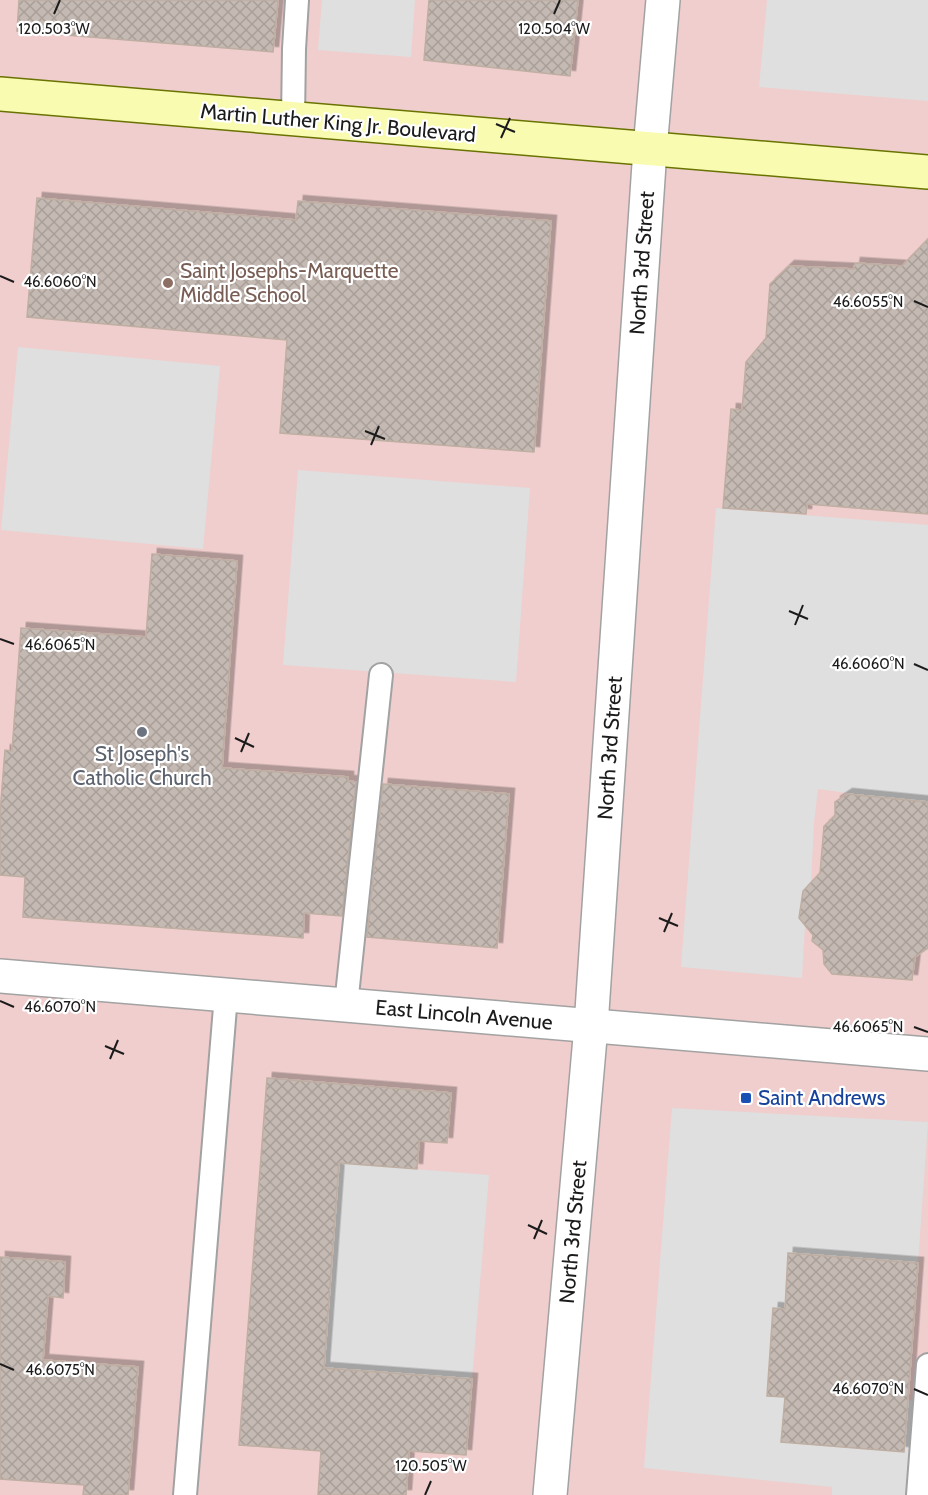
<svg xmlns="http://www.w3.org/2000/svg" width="928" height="1495" font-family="Cabin,sans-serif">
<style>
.commercial{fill:#efcecd}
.parking{fill:#dfdfdf}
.building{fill:url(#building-cross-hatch);stroke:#bfaea2;stroke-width:1.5;filter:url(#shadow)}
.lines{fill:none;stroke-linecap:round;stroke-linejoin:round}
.service-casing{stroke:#a2a2a2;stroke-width:26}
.minor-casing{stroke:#a2a2a2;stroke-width:36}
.tertiary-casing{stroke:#a2a2a2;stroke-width:36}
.secondary-casing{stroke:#697301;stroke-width:36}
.service{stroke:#fff;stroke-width:22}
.minor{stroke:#fff;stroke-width:33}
.tertiary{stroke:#fff;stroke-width:33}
.secondary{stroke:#f9fbb0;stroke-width:33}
.ticks{fill:none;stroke:#1b1b1b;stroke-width:2}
.education-dot{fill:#8d6e63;stroke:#fff;stroke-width:2}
.worship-dot{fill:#6b7280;stroke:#fff;stroke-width:2}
.transit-dot{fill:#1a4fb4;stroke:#fff;stroke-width:2}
.labels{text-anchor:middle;stroke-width:4.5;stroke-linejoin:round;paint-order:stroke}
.street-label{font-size:21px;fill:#1b1b1b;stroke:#fff}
.education-label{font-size:21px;fill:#785e54;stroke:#fff;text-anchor:start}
.worship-label{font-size:21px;fill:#5b616d;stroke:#fff}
.transit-label{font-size:21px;fill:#164399;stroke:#fff;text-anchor:start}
.ticks-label{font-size:15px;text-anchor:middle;fill:#1b1b1b;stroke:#fff;stroke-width:4.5;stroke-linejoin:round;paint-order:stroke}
</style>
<defs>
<pattern id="building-cross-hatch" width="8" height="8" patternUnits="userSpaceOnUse" patternTransform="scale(1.5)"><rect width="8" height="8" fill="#c5bab3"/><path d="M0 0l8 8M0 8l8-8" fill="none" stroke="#a99f99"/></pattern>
<filter id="shadow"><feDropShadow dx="5.5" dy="-5.5" stdDeviation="0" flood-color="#0004"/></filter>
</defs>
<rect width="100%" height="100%" fill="#ede8e0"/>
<path class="commercial" d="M0 0H928V1495H0Z"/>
<path class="parking" d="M322 0H415L411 57 318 50Z
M767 0H928V101L759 87Z
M18 347 220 366 203 549 1 530Z
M298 470 530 488 516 682 283 665Z
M716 508 928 525V804L818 789 814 823 811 883 803 891 799 917 805 925 802 978 681 967Z
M672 1108 928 1122 918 1263 788 1253 785 1309 773 1308 767 1396 785 1397 782 1442 903 1452 908 1400 928 1401V1495H832V1487L644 1468Z
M339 1163 489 1175 472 1379 324 1368Z"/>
<path class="building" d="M19 0H278L273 52 17 31Z
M429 0H578L570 76 424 60Z
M37 198 296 220 298 201 551 221 534 452 280 433 287 340 27 317Z
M928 239V514L807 504 806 514 723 508 731 409 742 410 746 362 766 338 770 284 789 266 854 269 855 263 902 266Z
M152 554 237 561 222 768 348 777V781L356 782 342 916 304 913 303 938 23 917 25 877 0 875V813L5 750 12 751 21 628 146 637Z
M383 784 509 794 497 948 367 937Z
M847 794 928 802V948L915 957 912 980 832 974 824 964 823 950 812 941 813 935 799 918 803 891 820 873 824 826 835 816V802Z
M267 1078 451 1093 447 1143 419 1141 417 1169 339 1163 324 1368 472 1379 466 1455 409 1451 406 1495H318L321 1451 239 1445Z
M788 1253 918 1263 904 1452 781 1442 785 1397 767 1396 773 1308 785 1309Z
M0 1257 65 1262 63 1298 48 1296 43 1360 138 1367 128 1495H83L84 1485 0 1479Z"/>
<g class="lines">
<g class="service-casing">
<path id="service" d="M293 119 294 49 297 0
M346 1005 381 675
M185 1495 226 995
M918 1495 928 1365"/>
</g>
<g class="minor-casing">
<path id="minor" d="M550 1495 591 1026 650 149 663 0"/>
</g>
<g class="tertiary-casing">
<path id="tertiary" d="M0 976 928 1054"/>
</g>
<g class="secondary-casing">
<path id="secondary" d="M0 94 928 172"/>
</g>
<use href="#service" class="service"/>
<use href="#minor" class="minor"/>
<use href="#tertiary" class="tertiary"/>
<use href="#secondary" class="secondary"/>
</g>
<path class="ticks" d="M54 14 60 0M554 14 560 0M496 124 515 132M501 138 510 118M0 276 14 282M914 301 928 307M365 431 385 439M371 445 379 426M789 611 808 619M795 625 803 605M0 639 14 644M914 664 928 670M235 738 254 747M241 752 249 733M659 918 678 926M664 932 672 913M0 1001 14 1007M914 1027 928 1032M105 1046 124 1054M110 1059 118 1040M528 1225 547 1234M534 1239 542 1220M0 1364 14 1370M914 1389 928 1395M425 1495 431 1481"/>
<circle class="education-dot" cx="168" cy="283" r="6"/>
<circle class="worship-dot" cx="142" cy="732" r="6"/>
<rect class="transit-dot" x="740" y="1092" width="12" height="12" rx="3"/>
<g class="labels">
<g class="street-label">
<text transform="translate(338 123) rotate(5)" y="7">Martin Luther King Jr. Boulevard</text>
<text transform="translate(642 263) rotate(-86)" y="7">North 3rd Street</text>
<text transform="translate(610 748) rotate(-86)" y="7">North 3rd Street</text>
<text transform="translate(464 1015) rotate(5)" y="7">East Lincoln Avenue</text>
<text transform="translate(573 1232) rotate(-85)" y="7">North 3rd Street</text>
</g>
<g class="education-label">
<text x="180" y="278">Saint Josephs-Marquette<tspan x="180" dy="24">Middle School</tspan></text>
</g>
<g class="worship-label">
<text x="142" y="761">St Joseph's<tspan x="142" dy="24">Catholic Church</tspan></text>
</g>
<g class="transit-label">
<text x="758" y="1105">Saint Andrews</text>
</g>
</g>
<g class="ticks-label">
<text x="554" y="34">120.504°W</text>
<text x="54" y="34">120.503°W</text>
<text x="60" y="287">46.6060°N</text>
<text x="868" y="307">46.6055°N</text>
<text x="60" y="650">46.6065°N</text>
<text x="868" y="669">46.6060°N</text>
<text x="60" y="1012">46.6070°N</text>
<text x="868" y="1032">46.6065°N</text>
<text x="60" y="1375">46.6075°N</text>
<text x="868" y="1394">46.6070°N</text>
<text x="431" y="1471">120.505°W</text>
</g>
</svg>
